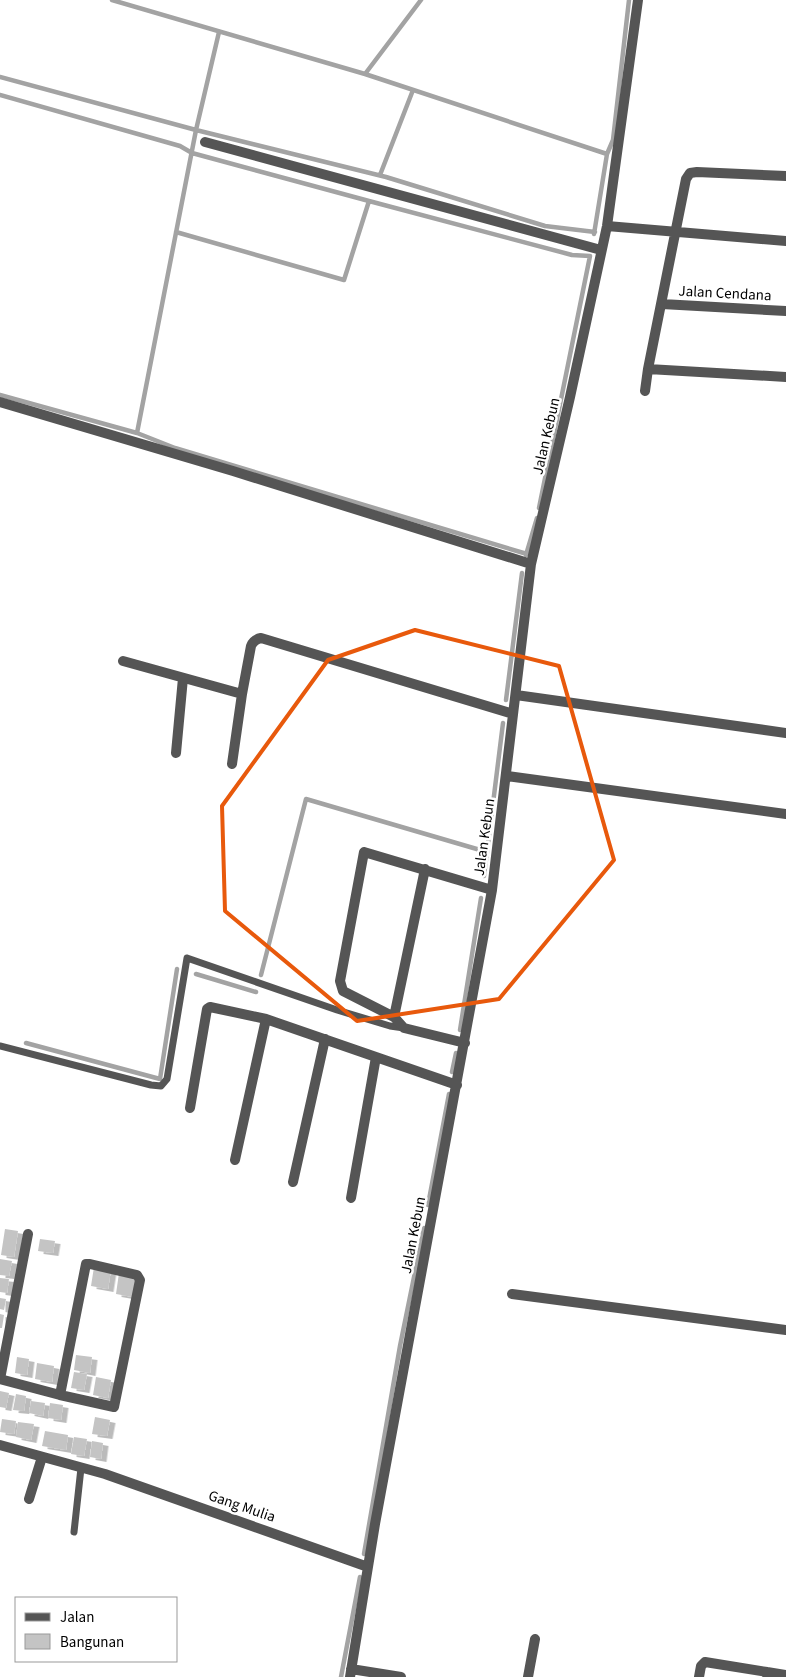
<svg xmlns="http://www.w3.org/2000/svg" width="786" height="1677" font-family="'Source Sans 3',sans-serif">
<style>
.lines{fill:none;stroke-linecap:round;stroke-linejoin:round}
.stream{stroke:#a3a3a3;stroke-width:4.5}
.building{fill:#c4c4c4;filter:url(#shadow)}
.service{stroke:#555;stroke-width:7}
.minor{stroke:#555;stroke-width:10}
.marked{fill:none;stroke:#e8590c;stroke-width:4;stroke-linejoin:round}
.labels{text-anchor:middle;stroke-width:5;stroke-linejoin:round;paint-order:stroke}
.street-label{font-size:15px;fill:#000;stroke:#fff}
</style>
<defs>
<filter id="shadow"><feDropShadow dx="5.5" dy="3" stdDeviation="0" flood-color="#0004"/></filter>
</defs>
<rect width="100%" height="100%" fill="#fff"/>
<g class="lines">
<path class="stream" d="M112 0 365 74 607 154 613 140 629 0
M365 74 421 0
M0 77 196 130 219 32
M0 95 180 146 192 153 369 201
M380 175 413 90
M176 232 344 280 369 201 572 255 590 256 539 508
M594 234 607 154
M0 395 137 433 196 130 386 177 545 226 595 232
M137 433 175 448 527 554
M526 555 537 518
M506 700 522 573
M484 876 503 723
M196 974 256 992
M261 975 306 799 487 852
M460 1030 481 898
M26 1043 160 1079 177 969
M452 1072 456 1053
M428 1205 449 1094
M364 1554 400 1346 424 1228
M341 1677 360 1577"/>
</g>
<path class="building" d="M5 1229 18 1231 14 1257 1 1255Z
M40 1239 55 1241 53 1253 38 1251Z
M0 1259 12 1261 9 1276 0 1275Z
M94 1267 111 1270 108 1289 91 1286Z
M119 1273 136 1276 133 1297 116 1294Z
M0 1278 9 1279 7 1293 0 1292Z
M0 1298 6 1299 4 1310 0 1309Z
M0 1314 4 1315 2 1328H0Z
M76 1355 92 1357 90 1373 74 1370Z
M17 1357 29 1359 27 1375 15 1373Z
M37 1363 54 1366 52 1382 35 1379Z
M74 1372 87 1374 84 1390 71 1388Z
M96 1377 111 1380 108 1398 93 1395Z
M0 1391 9 1393 6 1408 0 1407Z
M16 1394 26 1396 24 1411 13 1410Z
M31 1401 45 1403 43 1416 29 1413Z
M50 1403 63 1405 61 1420 48 1418Z
M95 1417 110 1420 107 1436 92 1434Z
M2 1419 16 1421 14 1434 0 1432Z
M18 1422 34 1424 31 1440 16 1437Z
M45 1431 68 1435 66 1450 42 1446Z
M74 1437 87 1439 84 1456 71 1454Z
M92 1441 103 1443 101 1459 90 1457Z"/>
<g class="lines">
<path class="service" d="M0 1046 151 1085 161 1086 167 1079 187 958 337 1010 390 1026 404 1028
M74 1532 81 1468"/>
<path class="minor" d="M205 142 601 250
M786 176 697 172 690 173 686 179 648 369 786 377
M607 226 786 241
M662 304 786 311
M645 391 648 369
M0 402 233 471 531 564
M123 661 242 694
M516 695 786 733
M176 753 183 678
M232 764 242 694 251 646C253 641 256 639 261 638L513 714
M507 776 786 814
M394 1017 425 869
M465 1043 404 1028 394 1017 343 991 340 981 364 852 492 890
M190 1108 207 1009 210 1007 266 1019 457 1085
M235 1160 266 1019
M293 1182 325 1039
M351 1198 376 1057
M28 1234 0 1379 60 1395
M86 1264H90L137 1275 140 1280 114 1407 60 1395Z
M512 1294 786 1330
M0 1445 105 1474 368 1567
M29 1499 42 1457
M351 1669 401 1677
M350 1677 375 1524 492 890 531 564 570 397 607 226 638 0
M528 1677 535 1639
M699 1677 701 1666 705 1662 767 1672
M767 1677V1672L786 1675"/>
</g>
<path class="marked" d="M415 630 559 666 614 860 499 999 357 1021 225 911 222 806 328 660Z"/>
<g class="labels">
<g class="street-label">
<text transform="translate(725 293) rotate(3)" y="5">Jalan Cendana</text>
<text transform="translate(546 436) rotate(-77)" y="5">Jalan Kebun</text>
<text transform="translate(484 837) rotate(-82)" y="5">Jalan Kebun</text>
<text transform="translate(413 1235) rotate(-79)" y="5">Jalan Kebun</text>
<text transform="translate(242 1506) rotate(19)" y="5">Gang Mulia</text>
</g>
</g>
<rect x="15" y="1597" width="162" height="65" fill="#ffffff" stroke="#999999"/>
<rect x="25" y="1613" width="25" height="8" fill="#555555" stroke="#999999"/>
<text x="60" y="1622" font-size="15" fill="#000000">Jalan</text>
<rect x="25" y="1634" width="25" height="15" fill="#c4c4c4" stroke="#999999"/>
<text x="60" y="1647" font-size="15" fill="#000000">Bangunan</text>
</svg>
